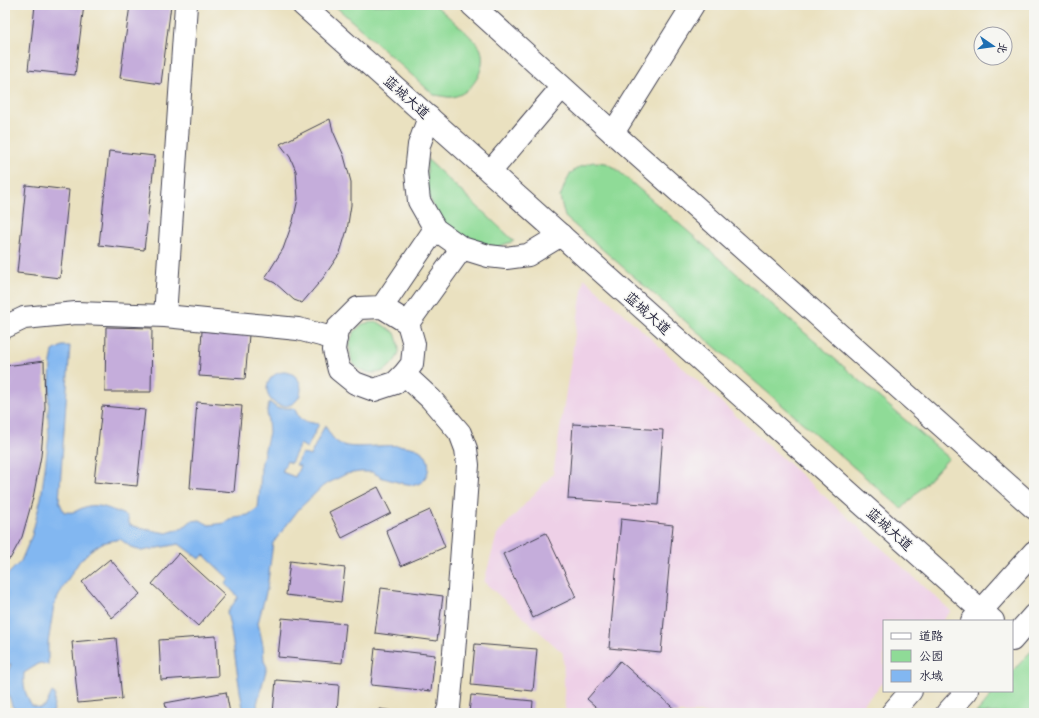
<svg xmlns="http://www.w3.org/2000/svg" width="1039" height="718" font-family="'Playpen Sans','LXGW WenKai TC',sans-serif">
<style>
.built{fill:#eed0e7}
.green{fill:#8fdb97;stroke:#587e69}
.water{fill:#82b7f1;stroke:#526c96}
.building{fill:#c5addb}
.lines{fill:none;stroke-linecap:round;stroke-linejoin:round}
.minor-casing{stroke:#403f4f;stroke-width:24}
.major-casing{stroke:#403f4f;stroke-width:24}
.highway-casing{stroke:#403f4f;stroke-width:24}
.minor{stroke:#fff;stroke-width:22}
.major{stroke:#fff;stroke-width:22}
.highway{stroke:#fff;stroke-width:22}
.labels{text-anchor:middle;stroke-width:3;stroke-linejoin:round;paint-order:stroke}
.street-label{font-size:14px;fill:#22223b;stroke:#f6f6f2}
</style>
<rect width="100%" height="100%" fill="#f6f6f2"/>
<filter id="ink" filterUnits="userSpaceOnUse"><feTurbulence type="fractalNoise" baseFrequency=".025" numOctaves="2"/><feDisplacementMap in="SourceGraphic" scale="8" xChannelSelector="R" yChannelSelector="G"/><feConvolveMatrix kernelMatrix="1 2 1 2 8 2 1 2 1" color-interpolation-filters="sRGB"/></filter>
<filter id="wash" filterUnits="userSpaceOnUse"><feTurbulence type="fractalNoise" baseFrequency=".012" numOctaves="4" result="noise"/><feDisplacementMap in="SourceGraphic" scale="16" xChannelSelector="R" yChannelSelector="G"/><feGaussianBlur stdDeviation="0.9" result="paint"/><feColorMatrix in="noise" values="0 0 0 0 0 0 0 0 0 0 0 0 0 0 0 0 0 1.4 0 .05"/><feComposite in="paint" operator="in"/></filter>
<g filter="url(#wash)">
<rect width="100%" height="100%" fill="#eae1c0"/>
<path class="built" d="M584 278 951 611 942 621H884V682L855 713H568L565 708 563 653 484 582 497 534 553 474Z"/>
<path class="green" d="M334 5H435C445 14 477 40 481 50 487 69 472 94 452 97 447 98 440 95 434 95Z
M427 159 514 241 497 247 473 241 443 224 429 197 427 183Z
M593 162 606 163 615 168 949 458 902 509 565 217 560 197 565 184 571 173 579 167Z
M378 322 395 333C400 348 402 354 390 366 380 377 360 374 352 362 352 361 351 357 351 356 348 343 351 332 363 324 367 322 374 323 378 322Z
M1034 648V713H976L995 691H1012V672Z"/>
<path class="water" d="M62 346H70L59 501 64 512C77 513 74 511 85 507 99 502 114 511 127 516L130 525 144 529 167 533 183 528 191 521 200 520 209 525 225 523 234 517 248 515 258 508 260 488 261 466 269 432 267 411 269 402 277 408H294L300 419 308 422 319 424 307 448 300 444 291 463 287 461 282 472 295 477 300 466 296 465 302 453 310 456 325 425C329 433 334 442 343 445 363 452 421 434 428 461 430 471 427 476 421 483L414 485 401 483 383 478 372 472H360L346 474 323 486 299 509 273 543 267 589 258 623 263 645 264 661 267 667 257 704 258 713H244C237 680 235 646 227 613L238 597 226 584 229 579 204 555 199 559 179 544 142 551 132 548 120 539 102 543 91 550 79 562 65 584 54 605 48 643V665L40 663 24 673C23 686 25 693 31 705L40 708 46 705 52 692 55 694 53 713H20L12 706 8 692 5 689V679L11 664H5V577L21 561 32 535 41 498 49 436 48 415 51 363 53 351Z
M267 389a17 17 0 1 1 34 0a17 17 0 1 1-34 0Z"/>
<g id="blocks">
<path class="building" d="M35 5H84L75 75 28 70Z
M130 5H171L161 84 120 78Z
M330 119 333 131 344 156 351 182V205L347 230 340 253 323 278 302 303 294 300 275 283 265 278 283 249 293 221 298 199 296 171 290 157 280 144Z
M109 151 155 156 144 250 99 245Z
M26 185 69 190 60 278 17 273Z
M106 327 152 328 151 392H105Z
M202 331 249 335 245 379 199 376Z
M44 361 45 408 41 456 33 498 22 537 10 559 5 558V366Z
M197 402 242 406 234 492 190 488Z
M102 406 145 410 137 486 94 482Z
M573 424 663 430 658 505 568 499Z
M378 487 391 513 342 538 329 512Z
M430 510 445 547 401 566 386 530Z
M621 519 673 525 661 653 609 648Z
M546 533 576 597 533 618 503 554Z
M179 553 225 595 198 626 152 584Z
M110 559 140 594 112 618 82 582Z
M290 561 345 568 341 602 286 595Z
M381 588 443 596 437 641 375 633Z
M282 618 346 624 342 663 278 657Z
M216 636 218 676 161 680 159 640Z
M116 638 122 699 78 703 72 642Z
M475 644 537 649 533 691 471 685Z
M375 648 435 655 431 691 371 685Z
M620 661 679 713H603L587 699Z
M276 680 339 685 337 713H273Z
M226 692 230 713H167L165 703Z
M471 695 533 701 532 713H469Z
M380 709 400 712V713H379Z"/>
</g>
</g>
<g filter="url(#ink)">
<use href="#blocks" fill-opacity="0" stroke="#403f4f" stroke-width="1"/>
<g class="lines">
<g class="minor-casing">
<path id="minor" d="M429 117 419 145 416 172 419 201 435 229 462 248 488 256 506 258 528 255 561 235
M613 133 693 5
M382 307 408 323 414 344 412 364 404 374 395 383 374 390 355 383 339 370 334 350 337 329 358 308Z
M382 307 435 229
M165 316 186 5
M408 323 462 248
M5 327 24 318 76 313 165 316 226 322 298 329 336 339
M404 374 431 399 460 433 466 449 468 465C462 546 457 627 449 708L447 713"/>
</g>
<g class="major-casing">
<path id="major" d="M303 5 993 621
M472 5 613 133 1034 508
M490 172 562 87"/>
</g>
<g class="highway-casing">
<path id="highway" d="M972 621 1034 552
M1012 640 1034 615
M892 713 911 691
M947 713 967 691"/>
</g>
<use href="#minor" class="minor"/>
<use href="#major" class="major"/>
<use href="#highway" class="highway"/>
</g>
</g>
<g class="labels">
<g class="street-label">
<text transform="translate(407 97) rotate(42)" y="5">蓝城大道</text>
<text transform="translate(648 313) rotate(42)" y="5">蓝城大道</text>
<text transform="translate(890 529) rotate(42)" y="5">蓝城大道</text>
</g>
</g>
<rect width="1039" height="718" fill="none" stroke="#f6f6f2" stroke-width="20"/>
<rect x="883" y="620" width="130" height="72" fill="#f6f6f2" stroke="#a1a1a9"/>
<rect x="891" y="633" width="20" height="6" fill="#ffffff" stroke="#a1a1a9"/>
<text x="919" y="640" font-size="12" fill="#22223b">道路</text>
<rect x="891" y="650" width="20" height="12" fill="#8fdb97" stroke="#a1a1a9"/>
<text x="919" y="660" font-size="12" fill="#22223b">公园</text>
<rect x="891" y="670" width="20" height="12" fill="#82b7f1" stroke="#a1a1a9"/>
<text x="919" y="680" font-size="12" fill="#22223b">水域</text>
<g transform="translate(993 46) rotate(103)"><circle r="19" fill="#f6f6f2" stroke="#a1a1a9"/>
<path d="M0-3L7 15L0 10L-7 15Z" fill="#1f6fb2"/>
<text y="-6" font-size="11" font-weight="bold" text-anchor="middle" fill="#22223b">北</text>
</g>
</svg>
